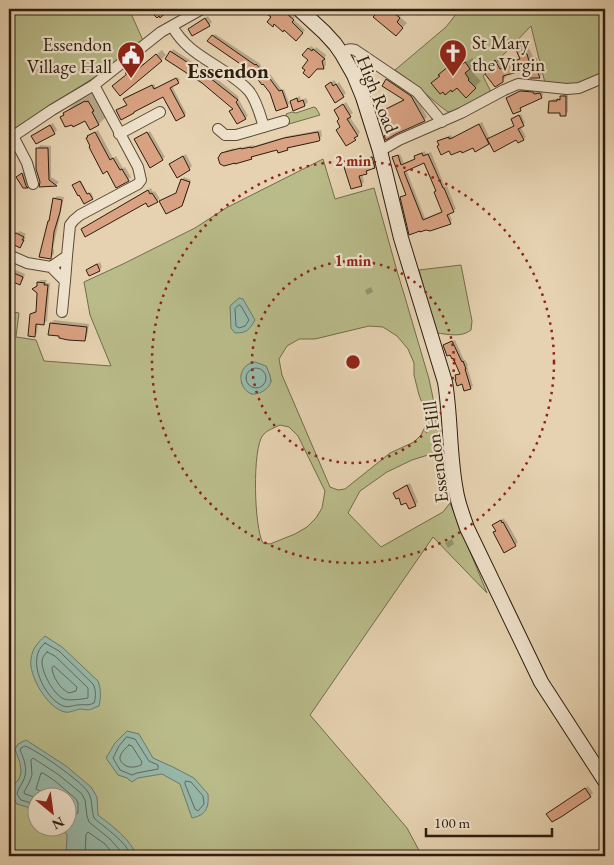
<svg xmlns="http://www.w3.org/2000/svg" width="614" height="865" font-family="'EB Garamond',serif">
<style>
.green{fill:#b9bb89;stroke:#726c4c;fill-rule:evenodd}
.water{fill:#97b8a9;stroke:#6c7a6b}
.shadow{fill:#0003;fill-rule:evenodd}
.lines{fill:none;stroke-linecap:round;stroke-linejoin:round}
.shore{stroke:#626a5c;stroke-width:1}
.building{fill:#d9a282;stroke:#2c1d0e;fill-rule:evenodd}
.street-casing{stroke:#5a4a37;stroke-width:12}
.secondary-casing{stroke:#2c1d0e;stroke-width:16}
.street{stroke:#efe2cc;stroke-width:10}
.secondary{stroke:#efe2cc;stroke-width:14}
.ring{fill:none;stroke:#8f2418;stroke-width:2.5;stroke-dasharray:2.5 5}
.labels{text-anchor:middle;stroke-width:4.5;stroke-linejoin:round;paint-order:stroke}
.poi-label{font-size:19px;fill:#2c1d0e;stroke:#efe2cc;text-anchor:start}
.street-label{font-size:19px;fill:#2c1d0e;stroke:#efe2cc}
.quarter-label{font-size:21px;font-weight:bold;fill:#2c1d0e;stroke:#efe2cc}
.centre{fill:#8f2418;stroke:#efe2cc;stroke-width:2.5}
.ring-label{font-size:15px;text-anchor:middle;font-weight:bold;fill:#8f2418;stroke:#efe2cc;stroke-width:4.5;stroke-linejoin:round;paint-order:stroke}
</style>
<rect width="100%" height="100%" fill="#e6d2b1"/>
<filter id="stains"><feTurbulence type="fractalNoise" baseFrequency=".004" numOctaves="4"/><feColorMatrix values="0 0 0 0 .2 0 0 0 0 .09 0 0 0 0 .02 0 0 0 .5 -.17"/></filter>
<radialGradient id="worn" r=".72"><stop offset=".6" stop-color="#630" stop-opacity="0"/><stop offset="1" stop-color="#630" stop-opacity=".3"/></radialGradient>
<path class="green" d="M9 9H129L145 45 9 132Z
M460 9H595L605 25V74L579 84 567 86 545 83 531 26 483 76 491 92 459 111 448 112 440 106 413 83 395 70 446 27Z
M314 107 316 108 320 115 289 124 286 114 292 112 296 113Z
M323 159 335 199 374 188 397 271 404 294 429 379 444 450 412 460 387 472 360 491 348 513 381 547 443 512 450 503 487 593 433 537 310 715 407 828 422 856H9V311L19 313 16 337 36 340 44 361 111 366 90 315 84 282 123 264 195 228 226 208ZM369 326 383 327 397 336 408 349 414 363V375L419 395 426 413 425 427 421 435 414 442 390 453 345 489 338 490 330 487 282 375 279 359 287 346 299 339H315ZM266 366 270 376 271 382 252 394 246 390 241 382ZM280 425 289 427 298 436 325 491 322 508 316 518 307 527 295 534 270 544 263 543C254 528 252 448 263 435 267 430 274 428 280 425ZM38 798H68V828H38Z
M461 265 472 321 471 330C461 338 448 334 436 333L419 270Z"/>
<path class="water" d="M239 298 243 299 255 320C249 330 247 333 235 333L231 328 230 306Z
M255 362 266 366C268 371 271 376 271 381 270 388 260 395 252 394 244 392 240 382 241 375 243 367 248 363 255 362Z
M45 636 62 647 98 681C101 689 101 697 99 706 96 707 94 708 92 709 88 711 84 709 80 709 75 710 70 713 65 712 48 709 28 675 31 659 32 649 38 642 45 636Z
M127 731 139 734 153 758 173 767 194 778 208 794C209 808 206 815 192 818L180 784 162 774 138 778 132 782 127 778 118 775 106 758 115 743Z
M26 740 66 766 91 787 97 797 98 815C111 825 132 840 136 856H66L67 835 63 828H68V798H38L37 810 17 804 12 796 13 786 19 779 21 772 20 763 15 749 18 744Z"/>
<path class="shadow" d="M262 9H285L295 17 293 19 305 30 296 40 272 17Z
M379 9H400L404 12 400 17 407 23 396 34 375 12Z
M208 16 212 22 209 25 189 29Z
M215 34 259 63 265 71 267 70 282 90 284 89 289 103 294 99 300 96 301 100 306 98 308 102 305 105 291 102 287 106 271 92 250 69 213 36Z
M517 39 530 50 533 57 537 58 543 73 539 77 526 69 506 74V77L502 81 486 74 500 58 504 65 515 62 521 57 514 43Z
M311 46 315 49 316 47 326 55 325 57 326 65 324 68 310 60 303 55Z
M173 49 211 74 239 97 238 98 248 116 245 118 203 82 166 59Z
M162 50 166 55 161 60 128 74 132 67 141 60 144 64Z
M462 56 466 62 472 58 476 62 470 67 474 72 473 73 481 81 466 96 458 86 441 76 446 69Z
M178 77 180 80 172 86 186 113 184 115 163 95 118 110 128 104 126 97 154 84 156 88Z
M390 77 414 93 427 117 424 120 386 136 389 133 381 112 384 109 405 99 387 80Z
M334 80 337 84 339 82 346 93 343 96 329 84Z
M523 89 535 91 536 92 542 91 543 95 541 97 522 106V107L520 110 507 98 510 96Z
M95 92 108 115 99 124 91 129 85 119 61 117 74 104Z
M564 93 568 94V112L565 114 550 102 553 99H560Z
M346 102 353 113 349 116 360 132 355 139 341 126 340 119 335 110Z
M521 114 525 123 520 126 526 137 518 142 516 139 490 142 488 143 461 149H450L440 145 439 142 441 139 451 135 452 137 456 136 482 122 490 139 515 125 512 119Z
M53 123 57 130 54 133 33 136 36 133Z
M98 130 113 158 116 156 123 168 125 167 131 177 128 180 117 186 89 136Z
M321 130 322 136 318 140 290 146 287 149 278 148 254 155 251 158 222 154 225 151 234 148V149L254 145V146L288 136Z
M150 131 165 157 162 159 136 139Z
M40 145 51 146V177L59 182 56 185 40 186 38 148Z
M10 147 16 157 11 161 16 170 9 175V148Z
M425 151 426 154 431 152 445 187 447 186 456 209 449 213 452 220 450 223 430 230 402 198 407 194 394 157 400 154 404 163 416 158 415 156 418 154ZM424 162 437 191 443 211 425 218 406 169Z
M186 154 192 166 189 169 171 164Z
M375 155 377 164 366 173 362 174 364 182 361 185 345 167 348 164Z
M25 172 30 184 27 187H23L20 174Z
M184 177 191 180 184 202 182 205 167 213 159 199 157 201H147L82 229 151 188 153 192 155 191 161 201 178 192 182 180Z
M81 181 88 194 91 192 93 197 92 198 74 184Z
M57 196 64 197 53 249H54V254L51 257 54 199Z
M9 228 17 233 20 231 26 234 24 237H26L20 246 9 241Z
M100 262 102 267 100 270 90 275 88 270 90 267Z
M9 267 25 274 23 280 20 283 9 279Z
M41 280H47L46 283H50L47 321 44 323H38L37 333 34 336 31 314 37 310 38 294 34 289 38 285V282Z
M371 287 373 292 367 295 365 290Z
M54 320 89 324 87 337 84 340 51 323Z
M455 340 464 360H465L468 365 467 366 473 386 470 388 463 382 457 375 461 372 454 357 444 346 447 343Z
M410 483 418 502 415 505 395 493 404 486Z
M504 518 505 521H506L518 542 515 545 497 530 494 525Z
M452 539 454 544 448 548 445 543Z
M588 786 593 793 590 796 551 812Z"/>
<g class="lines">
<path class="shore" d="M239 305 241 306 249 320 245 326 239 328 236 326 235 309Z
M246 378a10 10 0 1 1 20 0a10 10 0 1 1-20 0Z
M45 643 59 651 93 684C96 689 96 697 94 703 88 706 84 704 78 705 73 705 69 708 63 706 44 698 25 658 45 643Z
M47 652 55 656 88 688V698C83 699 68 701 64 699 54 695 42 673 42 662 42 658 44 655 47 652Z
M54 666 77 687 76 691 69 693C59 688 53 677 52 668Z
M127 737 135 739 149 761 158 765V769L137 773 132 775 120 770 113 758 119 746Z
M129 745 132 746 142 762 141 765C139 766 136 767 133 767 128 768 121 764 120 759 119 754 126 748 129 745Z
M186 781 191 782 203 796 204 804 198 811 195 809 185 784Z
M38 798 25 794 24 792 29 783 32 775 31 760 33 758 59 775 82 794 85 800 87 816 89 822 110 839 125 856
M51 798 46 794 36 789 41 773H43L55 781 76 799 78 803V813L76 814 68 809
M38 805 21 800 17 794C18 788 22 785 24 779 28 769 24 759 20 750L21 748 25 746C38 751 81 781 88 792 93 800 91 809 94 818 105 828 127 842 131 856
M85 856 86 834 88 832 105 844 115 856"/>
</g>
<path class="building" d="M152 9H170L160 18 159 16 157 18 151 12 154 10Z
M260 9H281L294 20 292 22 303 33 296 41 284 30 283 32 274 24 273 27 267 22 271 17Z
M380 9H389L400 18 397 22 403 28 396 36 373 17 375 15 374 12 378 11Z
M205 18 210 26 192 36 188 29Z
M212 35 255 65 256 64 263 72 264 71 279 91 282 90 288 107 276 111 270 93 263 84 262 85 256 77 255 78 249 70 207 41Z
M513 43 527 54 529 61 534 62 540 78H528L525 71 518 73V72L503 76V82L495 87 485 74 495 60 500 69 515 64 514 61 520 59Z
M308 48 312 51 313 49 325 59 322 61 324 69H317L309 78 303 73 305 70 302 68 308 60 302 55Z
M170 51 210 77V78L238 100 236 102 246 119 237 124 229 111 233 109 202 83 165 59Z
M156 54 162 61 120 96 112 86 127 74 125 73 135 65 138 69Z
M455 61 460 67 465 62 470 69 465 73 469 79 468 80 476 88 466 98 457 88 452 92 451 90 445 95 443 92 440 94 431 83 440 76 438 75Z
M176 78 179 83 170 88 185 116 176 121 163 97 134 112V113L121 120 116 110 127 105 123 99 152 85 154 89Z
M386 79 411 96 425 121 396 134 386 140 384 136 388 134 380 112 404 100 382 86Z
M331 82 333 86 336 84 344 97 335 103 325 86Z
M520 91 533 92 534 94 540 93 542 98 520 108 521 111 513 114 506 98Z
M560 96H566V116H560V113H548L549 101H557V99L560 100Z
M297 98 298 102 303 100 305 106 293 111 290 101Z
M85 101 86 102 88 101 94 111 92 112 99 125 90 130 85 121 73 127 72 125 65 127 60 117 64 115 63 113Z
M343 104 351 117 347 119 358 136 354 138 356 140 346 146 336 130 340 127 337 121 339 119 334 110Z
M519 115 524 126 518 129 524 140 518 143 516 140 494 152 487 139 514 126 511 119Z
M479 124 489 144 475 152 473 148 462 153 461 151 451 155 449 151 441 155 437 146 439 145 437 141 449 137V139L452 138Z
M50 125 55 134 36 144 31 136Z
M95 132 110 160 113 158 120 170 122 169 129 181 116 188 107 171 103 174 89 147 90 146 86 138 88 137 87 136Z
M147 132 163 160 150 168 134 139Z
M318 132 320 140 319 141 287 148 288 150 278 153 277 150 251 157 252 159 235 164V163L224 166 220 164 218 158 221 153 241 148V149L251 147V148L284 138Z
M36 148H48L49 180 57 186 39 187 40 182 36 169Z
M422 153 423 156 428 154 443 188H444L454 212 447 215 451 224 430 231 426 230 420 232V231L409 235 400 197 406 195 392 157 398 155 401 165 415 159 414 156ZM424 163 436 191 434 192 442 212 423 220 404 172Z
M183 156 190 170 177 178 169 164Z
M372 157 375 168 366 171 367 174 359 176 362 186 351 189 344 167Z
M22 173 26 186 28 188H23L16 177Z
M181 179 190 182 182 206 166 214 159 201 176 193Z
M80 181 87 194 89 193 93 199 84 204 79 195 78 196 72 185Z
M148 190 150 194 152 193 158 202 148 207 146 203 85 237 81 229Z
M53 198 62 200 60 212 54 232 51 259 39 257 48 221H49Z
M9 233 14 235 16 233 24 237 22 240H24L20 248 9 242Z
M97 264 100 271 89 276 86 270Z
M9 271 23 277 20 285 9 280Z
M37 282 45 283 44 285H48L44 325 36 324 35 337 28 336 30 314 36 312 37 294V293L32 289 37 286Z
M50 323 87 327 85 341 68 340 59 338V336L48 335Z
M452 341 462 362 463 361 466 369H465L471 389 464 391 462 384 457 386 455 379H456L455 375 460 374 453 358 452 359 450 355 447 356 443 345Z
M407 485 416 506 409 509 406 503 401 505 399 498 396 499 393 493Z
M501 520 502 523 503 522 516 546 504 553 493 532 496 531 492 525Z
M585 788 591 797 561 817 552 822 546 814Z"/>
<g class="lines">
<g class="street-casing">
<path id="street" d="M172 26C185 49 203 57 224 71 233 77 242 83 249 91 257 101 260 115 264 127
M342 54C346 50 349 48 355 50L417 92 442 122
M218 129 225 135H236L284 121
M119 134 160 112
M13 136 27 163 33 184
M9 139 52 110 94 85 161 32 202 9
M380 151 399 140 461 113 504 90 518 84 567 89 579 88 605 77
M9 255 27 263 51 267
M51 267 67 256 70 225 74 220 80 215 138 184 141 180 138 167 94 85
M51 267 65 281 62 312
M65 281 67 256"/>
</g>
<g class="secondary-casing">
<path id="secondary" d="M299 9 324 32 335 44 342 54 354 75 363 97 380 151 401 238 445 382C451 418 449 455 456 491 458 504 463 516 467 528L541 682 605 781"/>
</g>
<use href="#street" class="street"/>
<use href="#secondary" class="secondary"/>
</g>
<g class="ring">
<circle cx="353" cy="362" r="101"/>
<circle cx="353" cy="362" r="201"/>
</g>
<defs>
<g id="church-pin" transform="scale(1.4375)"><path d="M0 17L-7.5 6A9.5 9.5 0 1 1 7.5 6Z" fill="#8f2418" stroke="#efe2cc"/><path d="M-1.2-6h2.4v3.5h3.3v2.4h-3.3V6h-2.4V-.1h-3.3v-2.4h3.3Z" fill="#fff"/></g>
<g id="civic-pin" transform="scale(1.4375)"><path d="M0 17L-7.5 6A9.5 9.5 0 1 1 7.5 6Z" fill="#8f2418" stroke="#efe2cc"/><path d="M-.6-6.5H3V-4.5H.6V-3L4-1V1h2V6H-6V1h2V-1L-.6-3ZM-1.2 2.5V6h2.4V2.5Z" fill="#fff"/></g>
</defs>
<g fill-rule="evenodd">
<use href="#church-pin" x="453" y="53"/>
<use href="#civic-pin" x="131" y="55"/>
</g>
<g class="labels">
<g class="poi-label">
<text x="472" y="49">St Mary<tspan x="472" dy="22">the Virgin</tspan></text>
<text x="112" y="51" text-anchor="end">Essendon<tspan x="112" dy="22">Village Hall</tspan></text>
</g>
<g class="street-label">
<text transform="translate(378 94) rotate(68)" y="7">High Road</text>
<text transform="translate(435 452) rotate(-97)" y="7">Essendon Hill</text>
</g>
<g class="quarter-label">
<text x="228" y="78">Essendon</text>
</g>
</g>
<circle cx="353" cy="362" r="8" class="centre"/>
<g class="ring-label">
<text x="353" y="166">2 min</text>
<text x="353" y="266">1 min</text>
</g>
<rect width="614" height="865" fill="none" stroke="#e6d2b1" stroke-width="30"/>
<rect x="10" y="10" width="594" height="845" fill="none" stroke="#2c1d0e" stroke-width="2.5"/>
<rect x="15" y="15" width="584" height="835" fill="none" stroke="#2c1d0e"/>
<g transform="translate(52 812) rotate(151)"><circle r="24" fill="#efe2cc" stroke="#a19380"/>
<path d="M0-4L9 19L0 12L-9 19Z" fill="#8f2418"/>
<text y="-8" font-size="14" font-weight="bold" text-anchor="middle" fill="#2c1d0e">N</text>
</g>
<path d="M426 828v8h126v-8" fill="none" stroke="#2c1d0e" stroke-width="2.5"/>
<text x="434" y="828" font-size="15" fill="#2c1d0e" stroke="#efe2cc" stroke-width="4" paint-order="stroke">100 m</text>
<rect width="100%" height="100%" filter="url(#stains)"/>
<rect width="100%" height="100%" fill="url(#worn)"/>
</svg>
